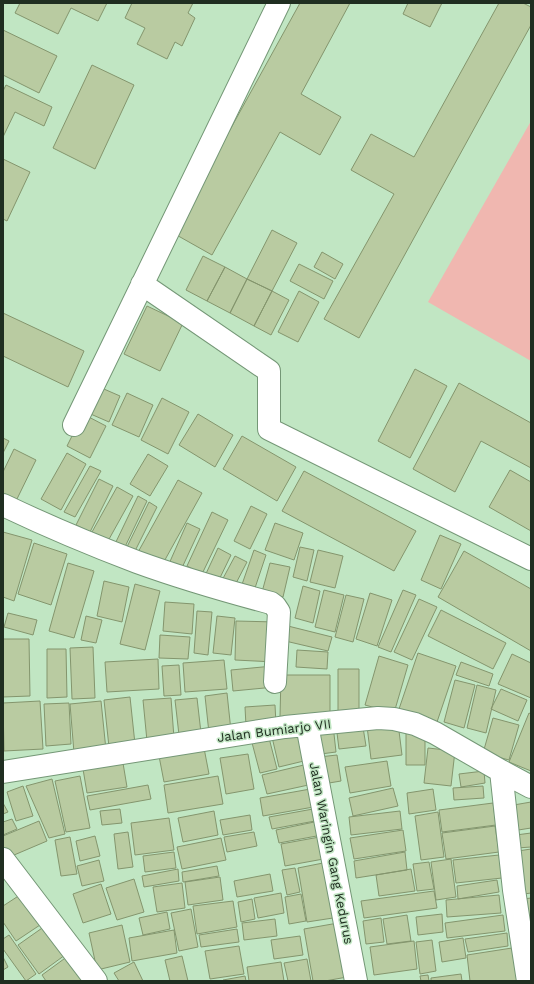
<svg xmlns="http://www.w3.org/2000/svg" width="534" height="984" font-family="'Work Sans',sans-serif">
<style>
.green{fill:#f0b7b0}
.building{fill:#b9cba1;stroke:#84956d}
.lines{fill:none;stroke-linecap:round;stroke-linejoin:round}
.minor-casing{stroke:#749776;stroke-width:24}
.minor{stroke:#fff;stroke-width:22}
.labels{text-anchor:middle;stroke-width:3;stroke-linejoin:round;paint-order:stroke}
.street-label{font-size:13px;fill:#202e21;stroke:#c1e6c3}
</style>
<rect width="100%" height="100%" fill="#c1e6c3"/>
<path class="green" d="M531 121V361L428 302Z"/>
<path class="building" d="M20 3H107L98 21 71 8 58 34 15 13Z
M132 3H193L188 13 195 18 182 46 175 42 167 59 137 44 145 28 125 18Z
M300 3H350L301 94 341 117 320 155 280 132 212 255 173 233Z
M408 3H442L430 27 403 14Z
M499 3H523L531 7V25L359 338 324 319 394 194 351 170 371 134 414 157Z
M3 30 57 56 39 93 3 75Z
M92 65 134 85 95 169 53 148Z
M6 85 52 107 44 126 15 112 3 137V91Z
M3 159 30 172 7 221 3 219Z
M272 230 297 243 272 291 247 279Z
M322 252 343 264 335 279 314 267Z
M203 256 225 267 207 301 186 290Z
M299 264 333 281 324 299 290 281Z
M225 267 247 279 230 313 207 301Z
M247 279 272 291 254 326 230 313Z
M272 291 289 300 271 335 254 326Z
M299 291 319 302 298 342 278 332Z
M147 306 183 323 160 371 124 354Z
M3 313 84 351 68 387 3 356Z
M415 369 447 386 410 458 378 441Z
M459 383 531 423V468L481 441 455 492 413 469Z
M97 386 120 396 109 422 86 412Z
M127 393 153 405 139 437 112 425Z
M162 398 189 412 168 454 141 440Z
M83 414 106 426 90 458 67 446Z
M198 414 233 435 215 467 179 445Z
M242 436 296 467 277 501 223 469Z
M3 438 9 441 3 453Z
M14 449 36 460 16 501 3 494V472Z
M67 453 86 464 61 510 41 499Z
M148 454 168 466 150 496 130 484Z
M90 466 101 471 75 517 64 512Z
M510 470 531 482V531L489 507Z
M304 471 416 531 394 571 282 511Z
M99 479 113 486 90 532 76 525Z
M178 480 202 493 161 567 137 554Z
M117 487 133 496 108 541 92 532Z
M138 496 147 501 123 551 114 546Z
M149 502 157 507 132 557 124 553Z
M251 506 267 514 250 549 234 541Z
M212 512 228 520 202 574 187 566Z
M187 523 200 529 180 572 168 566Z
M275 523 303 533 294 560 265 550Z
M3 532 32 540 14 601 3 597Z
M440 535 461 544 441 589 421 580Z
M34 543 67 554 51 605 18 594Z
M300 547 314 550 307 581 293 577Z
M218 548 231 555 216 586 203 580Z
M254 550 266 555 252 597 239 593Z
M318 550 343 556 335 588 310 582Z
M464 551 531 589V651L438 597Z
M235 556 247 562 232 591 220 584Z
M68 563 94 571 74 638 49 631Z
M270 563 290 567 283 597 262 592Z
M104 581 129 587 122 622 97 616Z
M135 584 160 591 145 650 120 644Z
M303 586 320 591 313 623 295 618Z
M324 590 344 595 335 632 315 627Z
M403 590 416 595 391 652 378 647Z
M370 593 392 600 377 646 356 639Z
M346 595 364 599 353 642 335 637Z
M419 599 437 607 412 660 394 652Z
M165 602 194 604 192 634 163 631Z
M441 610 506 643 493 669 428 636Z
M197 611 212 612 208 655 194 653Z
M8 613 37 620 33 635 4 627Z
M86 616 102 620 96 643 81 640Z
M217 616 235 618 231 655 213 653Z
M236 621 276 622 275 662 235 660Z
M284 625 332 637 328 651 281 640Z
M160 635 190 637 188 659 159 658Z
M3 639H29L30 696 3 697Z
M93 647 95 698 72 699 70 648Z
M47 649H66L67 697 47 698Z
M297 650 328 652 327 669 296 667Z
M418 653 456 666 437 722 399 709Z
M512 654 531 663V698L498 684Z
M379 656 408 665 394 713 365 705Z
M158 659 159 689 107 692 105 662Z
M224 660 227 689 185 692 183 663Z
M461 662 493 674 489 686 456 675Z
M179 665 181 695 164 696 162 666Z
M273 666 275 687 233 691 231 670Z
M338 669H359V710L338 711Z
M281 675H330V717H280Z
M455 680 475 685 464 728 444 722Z
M477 685 496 690 486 733 467 728Z
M501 689 527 700 518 721 491 709Z
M227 693 231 731 209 733 205 696Z
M130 697 135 744 109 747 104 700Z
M171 698 174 738 147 741 143 700Z
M197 698 201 733 179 735 175 700Z
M40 701 43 749 4 751 3 703Z
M101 701 106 750 74 753 70 704Z
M69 703 71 744 46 746 44 704Z
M275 705 276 724 246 726 245 707Z
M529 713 531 714V771L509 762Z
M493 718 519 725 509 760 483 753Z
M362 721 366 746 339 749 336 725Z
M398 723 402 755 371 759 367 726Z
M333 725 336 752 313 755 310 728Z
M302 730 308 760 279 767 272 737Z
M406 732H425V765H406Z
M268 734 277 769 260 773 251 739Z
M204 748 209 774 164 782 159 756Z
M428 748 455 751 451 786 424 783Z
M248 754 254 789 226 794 220 758Z
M337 755 341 781 323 784 319 757Z
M122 757 127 787 87 793 82 763Z
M387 761 391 786 350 793 345 767Z
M308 764 313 784 267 794 262 775Z
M484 771 485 783 461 787 459 774Z
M80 776 90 828 66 832 55 781Z
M218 776 223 804 168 813 164 785Z
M52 779 65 834 49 838 26 786Z
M148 785 151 799 90 810 87 796Z
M23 786 33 816 16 821 7 792Z
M483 786 484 798 454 800 453 788Z
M316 788 319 806 263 816 260 798Z
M393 788 398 806 353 816 349 798Z
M433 789 436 810 409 814 407 793Z
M531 802V828L512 831 508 806Z
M3 803 8 812 3 814Z
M493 803 496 825 442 832 439 810Z
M120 809 122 823 102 825 100 811Z
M313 809 315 821 272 829 269 817Z
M214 811 218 835 183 842 178 818Z
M400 811 402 829 351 835 349 817Z
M438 812 444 857 421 860 415 816Z
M250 815 252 830 223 835 220 820Z
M169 818 174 850 135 855 131 823Z
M12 819 17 829 3 835V822Z
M39 821 47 841 7 858 3 849V836Z
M319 821 322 835 279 843 276 830Z
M495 826 499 852 446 859 442 833Z
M403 830 406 851 354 859 350 838Z
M128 832 133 867 118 869 114 834Z
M254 832 257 846 227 852 224 837Z
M531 833V847L517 848 516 835Z
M95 836 100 856 80 861 76 841Z
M325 836 329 858 285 866 281 844Z
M70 837 77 874 61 876 55 840Z
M221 838 226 860 182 869 177 847Z
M531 849V893L524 894 518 851Z
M174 852 176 868 145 872 143 856Z
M405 852 407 870 356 878 354 861Z
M499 855 502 878 456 883 453 860Z
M451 859 456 897 436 900 431 862Z
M99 860 104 881 82 886 77 866Z
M429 862 434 889 417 891 413 864Z
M323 863 333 918 307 922 298 868Z
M217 866 219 876 183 882 182 872Z
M295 868 300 892 287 895 282 870Z
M178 869 179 881 144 887 142 876Z
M411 869 415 891 379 896 376 875Z
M270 874 273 891 237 897 234 881Z
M220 877 223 900 188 905 185 882Z
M134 879 144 912 117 920 106 888Z
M497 880 499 892 458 899 457 886Z
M182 883 185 908 157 912 153 887Z
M101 884 111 914 83 923 73 894Z
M434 891 437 908 364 918 361 901Z
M23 893 43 923 16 941 3 922V906Z
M281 893 284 913 258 918 254 898Z
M301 894 306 921 289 924 285 897Z
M499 895 501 913 447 917 446 900Z
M531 898V933L523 899Z
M252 899 255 919 241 922 238 902Z
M233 901 237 927 197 934 193 906Z
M191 909 198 947 179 951 171 913Z
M167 912 170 929 143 935 139 918Z
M442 914 443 932 418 935 416 917Z
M407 915 411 941 387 944 383 919Z
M503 915 505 931 447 938 445 923Z
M381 918 384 942 366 944 363 921Z
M275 919 277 936 244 940 242 923Z
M338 923 347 977 325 981H313L304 929Z
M122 925 130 962 97 970 89 933Z
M45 926 65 955 39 974 18 945Z
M237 929 239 942 201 947 199 935Z
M174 930 177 953 132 961 129 938Z
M507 933 508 946 468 952 465 939Z
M9 935 36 974 26 981 3 949V939Z
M300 936 303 955 274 959 271 940Z
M463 938 466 958 442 962 439 942Z
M432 940 436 971 420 974 416 942Z
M414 941 417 969 374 975 370 947Z
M239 946 244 974 210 979 205 951Z
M512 948 517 981H470L467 955Z
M68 956 84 981H46L42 975Z
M182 956 188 981H170L165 960Z
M3 957 8 967 3 970Z
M307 959 311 981H288L284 963Z
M134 962 143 981H119L114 973Z
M281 962 284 981H249L247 967Z
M461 974 462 981H431V978Z
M428 975 429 981H421L420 976Z
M245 976 246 981H223V980Z"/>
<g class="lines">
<g class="minor-casing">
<path id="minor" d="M142 284 269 371V429L531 559
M74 425 279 3
M3 505C47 526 92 545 137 562 181 578 226 591 271 603L275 606 279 612 275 682
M307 725 356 981
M501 771 514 890 528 981
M3 772 285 727 378 718 394 719 415 724 435 733 501 771 531 787
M3 859 96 981"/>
</g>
<use href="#minor" class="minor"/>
</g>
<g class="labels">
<g class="street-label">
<text transform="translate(274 730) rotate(-7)" y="5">Jalan Bumiarjo VII</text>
<text transform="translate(332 853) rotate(79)" y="5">Jalan Waringin Gang Kedurus</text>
</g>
</g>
<rect width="534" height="984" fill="none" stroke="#202e21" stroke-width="8"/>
</svg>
